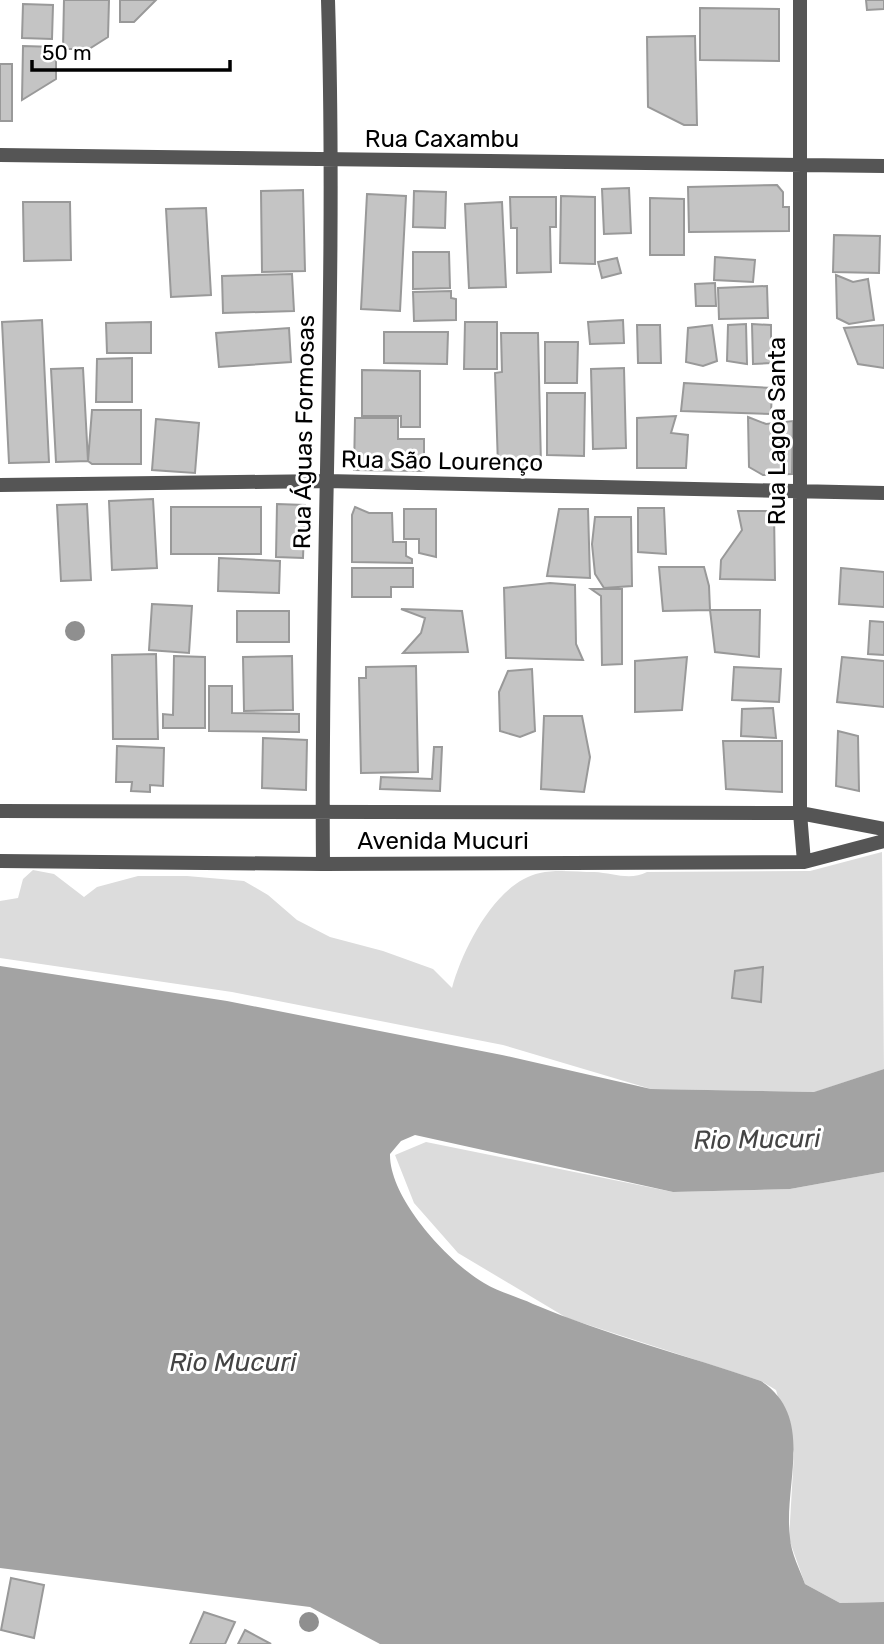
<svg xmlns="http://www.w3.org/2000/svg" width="884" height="1644" font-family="Rubik,sans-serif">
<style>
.green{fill:#dcdcdc}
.water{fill:#a3a3a3}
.building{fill:#c4c4c4;stroke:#999;stroke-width:2}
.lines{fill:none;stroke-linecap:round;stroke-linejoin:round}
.minor{stroke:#555;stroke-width:14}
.tree{fill:#8f8f8f}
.labels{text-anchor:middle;stroke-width:6;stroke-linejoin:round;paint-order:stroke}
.street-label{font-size:24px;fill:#000;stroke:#fff}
.water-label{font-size:26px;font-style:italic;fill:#444;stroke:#fff}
</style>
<rect width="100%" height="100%" fill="#fff"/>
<path class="green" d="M882 852 884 1069 815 1092 651 1089 503 1045 232 992 0 958V901L18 898 23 879 33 870 54 874 84 897 97 887 138 876H187L244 881 268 895 297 920 330 937 383 951 433 969 452 988C463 948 496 882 540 873 556 869 578 872 594 872 613 873 630 881 647 872L810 871Z
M426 1142 673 1192 790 1189 884 1172V1602L840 1603 805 1584 789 1539 794 1453 776 1390 761 1381 567 1318 458 1253 414 1203 395 1155Z"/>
<path class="water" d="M0 966 227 1001 502 1055 651 1089 814 1092 884 1069V1172L790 1189 673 1192 415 1135 401 1141 390 1154C389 1198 448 1262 484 1283 499 1292 518 1297 533 1304 607 1335 685 1355 761 1381 816 1417 783 1484 790 1538 791 1553 800 1570 805 1584L840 1603 884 1602V1644H380L310 1607 0 1568Z"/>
<path class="building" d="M64 0H109L108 37 89 49H63Z
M120 0H156L134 22H120Z
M866 0H884V9L867 10Z
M23 4 53 5 52 39 22 38Z
M700 8 779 9V61L700 60Z
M695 36 697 125H684L648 107 647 37Z
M23 46 56 47V79L22 100Z
M0 64H12V121H0Z
M777 185 783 192V207H789V231L689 232 688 187Z
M629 188 631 233 604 234 602 189Z
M303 190 305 271 262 272 261 191Z
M414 191 446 192 445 228 413 227Z
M367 194 406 196 400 311 361 309Z
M561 196 595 197V264L560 263Z
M510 197H556V227H550L551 272 517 273V228H511Z
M650 198 684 199V255H650Z
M23 202H70L71 260 24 261Z
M502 202 506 287 469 288 465 204Z
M206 208 211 295 171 297 166 209Z
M834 235 880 236 879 273 833 272Z
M413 252H449L450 288 413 289Z
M715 257 755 260 753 282 714 280Z
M617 258 621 273 602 278 598 262Z
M292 274 294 311 223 313 222 276Z
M836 275 853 282 868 279 874 320 849 324 837 318Z
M715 283 716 306H696L695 284Z
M767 286 768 318 719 319 718 288Z
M451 291V298L456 299V320L414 321 413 292Z
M42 320 49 462 9 463 2 322Z
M623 320 624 343 590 344 588 322Z
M151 322V353H107L106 323Z
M465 322H497V369H464Z
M746 324 747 364 727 361 728 325Z
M752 324 771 325V363L753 364Z
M637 325H660L661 363H638Z
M712 325 717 361 703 366 686 362 688 328Z
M884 325V368L858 364 844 328Z
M289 328 291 362 219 367 216 333Z
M384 332H448L447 364 384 363Z
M501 333H538L541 465 498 466 495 373 502 372Z
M545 342H578L577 383H545Z
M132 358V402H96L97 359Z
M83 368 88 461 56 462 51 369Z
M624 368 626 448 593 449 591 369Z
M362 370 420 371V427H401V416H362Z
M684 383 772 388 771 414 681 411Z
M547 393H585L584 456 547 455Z
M92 410H141V464H92L88 461Z
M676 416 671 433 688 435 686 468H637V418Z
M748 417 766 424 793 421 792 474 763 475 749 467Z
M355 418H398V439H424V471L354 470Z
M156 419 199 423 195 473 152 470Z
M153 499 157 568 112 570 109 501Z
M87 504 91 580 61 581 57 505Z
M277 504 305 505 303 558 276 557Z
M171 507H261V554H171Z
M355 507 369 513H392L393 542H406V556L412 559V563L352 562V515Z
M638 508H664L666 554 638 552Z
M404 509H436V557L419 553V539H404Z
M559 509H588L590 578 547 576Z
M738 511H774L775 580 720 579 721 560 742 530Z
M595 517H631L632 586 604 588 595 574 592 544Z
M219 558 280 561 279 593 218 591Z
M659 567H704L709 586 710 610 663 611Z
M352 568H413V587H391V597H352Z
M841 568 884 572V607L839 604Z
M550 583 575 585 576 644 583 660 506 658 504 588Z
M591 589H622V664L602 665 601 596Z
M152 604 192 606 189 653 149 650Z
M401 609 462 611 468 652 403 653 421 633 425 618Z
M710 610H760L759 657 715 652Z
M237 611H289V642H237Z
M870 621 884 622V655L868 654Z
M156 654 158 739H113L112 655Z
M174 656 205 657V728H163V714L173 715Z
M292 656 293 710 244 711 243 657Z
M687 657 682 710 635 712V661Z
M842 657 884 661V707L837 702Z
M416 666 418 772 361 773 359 678H366V667Z
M734 667 781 669 779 702 732 700Z
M532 669 535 731 520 737 500 731 499 692 508 671Z
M209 686H232V713L299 714V732L209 731Z
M773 708 776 738 741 736 742 709Z
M544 716H582L590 757 584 792 541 789Z
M838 731 858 736 859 791 836 786Z
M263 738 307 740 306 790 262 788Z
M723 741H782V792L726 789Z
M117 746 164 748 163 786 150 785V792L131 791 132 782H116Z
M434 747H442L440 791 380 789 381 777 432 779Z
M763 967 761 1002 732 998 735 971Z
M11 1578 44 1585 34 1638 1 1630Z
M204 1612 235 1622 225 1644H190Z
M245 1630 271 1644H238Z"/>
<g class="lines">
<path class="minor" d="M800 0V813L804 862
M0 155 884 166
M0 485 326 481 884 493
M0 811 800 813 884 829
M0 861 323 864 804 862 884 841
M323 864C320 576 337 288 328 0"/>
</g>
<g class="tree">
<circle cx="75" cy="631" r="10"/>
<circle cx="309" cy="1622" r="10"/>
</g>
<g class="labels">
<g class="street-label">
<text x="442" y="147">Rua Caxambu</text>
<text transform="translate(777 431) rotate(-90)" y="8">Rua Lagoa Santa</text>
<text transform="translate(304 432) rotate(-89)" y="8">Rua Águas Formosas</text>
<text transform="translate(442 461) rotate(1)" y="8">Rua São Lourenço</text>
<text x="443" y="849">Avenida Mucuri</text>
</g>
<g class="water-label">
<text transform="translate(757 1139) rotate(-1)" y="9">Rio Mucuri</text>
<text x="233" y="1371">Rio Mucuri</text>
</g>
</g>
<path d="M32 60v10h198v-10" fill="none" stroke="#000000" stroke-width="3.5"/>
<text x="42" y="60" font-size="21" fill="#000000" stroke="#ffffff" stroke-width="5" paint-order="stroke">50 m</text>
</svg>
